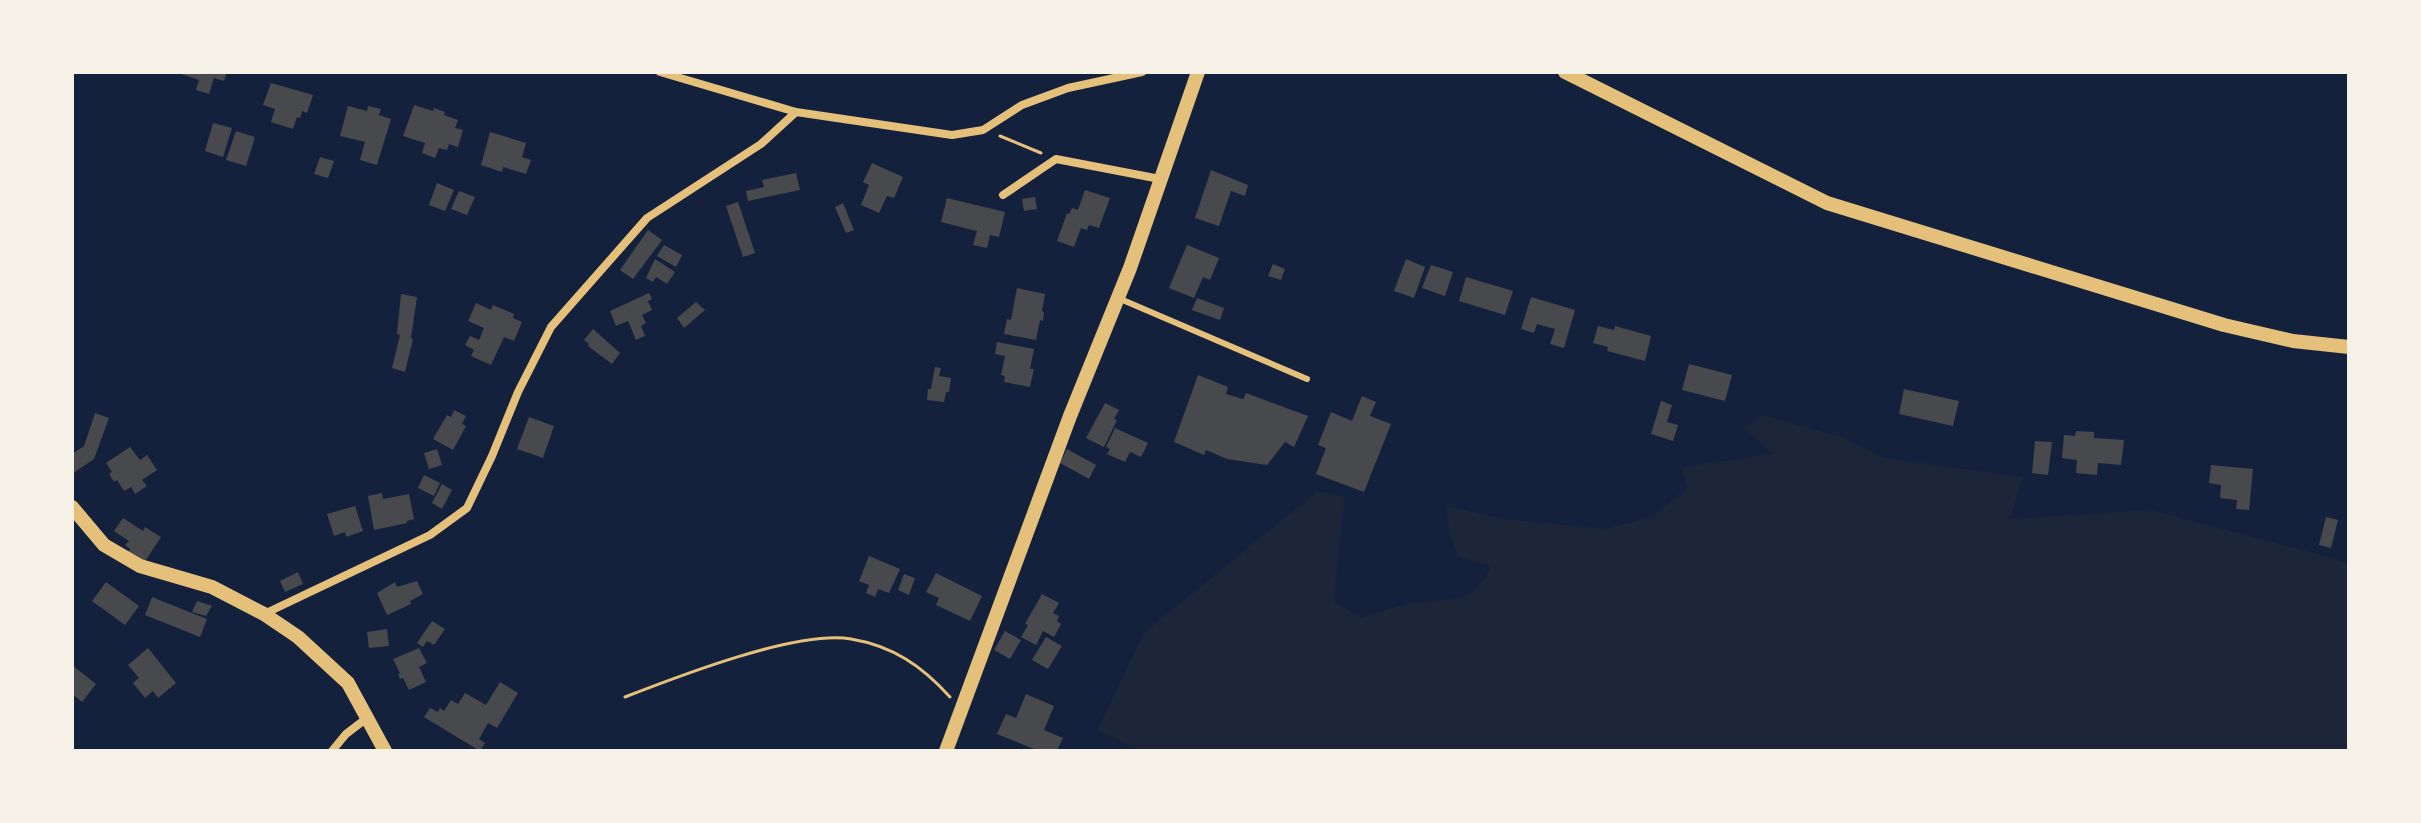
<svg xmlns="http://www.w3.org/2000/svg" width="2421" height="823" font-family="Mulish,sans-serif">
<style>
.green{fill:#1d2539}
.building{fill:#48494c}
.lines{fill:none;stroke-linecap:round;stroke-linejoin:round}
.path{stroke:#e5c07b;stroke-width:3}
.service{stroke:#e5c07b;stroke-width:6}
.minor{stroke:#e5c07b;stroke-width:8}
.tertiary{stroke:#e5c07b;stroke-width:14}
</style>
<rect width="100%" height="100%" fill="#14213d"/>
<path class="green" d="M1762 415 1845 438 1884 458 2023 477 2010 519 2151 510 2332 558 2349 564V751H1140L1097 730 1144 633 1317 491 1344 497C1342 532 1336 566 1334 601L1360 618C1374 614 1389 608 1403 605 1443 596 1470 610 1491 566L1458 557 1450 534 1446 506 1503 519 1607 529 1653 516 1687 488 1681 467 1773 454 1744 428Z"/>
<path class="building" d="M175 72H227L224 81 214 78 209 94 196 90 199 80Z
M271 83 313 95 307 113 302 111 300 118 297 117 293 129 271 122 275 109 263 105Z
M414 105 433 111 434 108 445 112 444 115 458 120 455 128 463 130 458 147 449 144 447 150 439 148 435 158 422 153 425 143 403 136Z
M348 106 367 111 368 106 381 109 379 115 391 119 377 165 360 160 365 142 340 136Z
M213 123 232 128 223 157 205 151Z
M236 131 255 137 246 166 226 160Z
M490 132 526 143 522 157 531 160 526 174 503 167 502 172 481 165Z
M320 157 334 161 328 178 314 174Z
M872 163 903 177 894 198 887 196 879 213 861 205 869 185 863 182Z
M1211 170 1248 185 1245 196 1231 191 1219 226 1195 218Z
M796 173 800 190 748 201 746 191 764 187 762 180Z
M437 183 454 190 445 211 429 205Z
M1085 190 1110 198 1099 228 1089 225 1087 230 1081 228 1074 247 1057 241 1067 213 1069 214 1072 208 1078 210Z
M459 191 475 197 467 215 451 209Z
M1035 197 1037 209 1024 211 1022 199Z
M947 198 1005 212 999 237 990 235 987 248 973 245 977 231 941 222Z
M738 202 755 253 743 257 726 206Z
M843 203 854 230 846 233 835 207Z
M648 230 662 240 633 279 620 270Z
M664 245 682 255 676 267 657 256Z
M1187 245 1219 258 1210 280 1203 277 1194 298 1169 288Z
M655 259 675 272 667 284 656 277 653 282 646 278Z
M1406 259 1425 267 1414 298 1394 291Z
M1273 264 1285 269 1281 280 1268 276Z
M1431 265 1453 272 1445 296 1422 288Z
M1466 277 1513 291 1505 315 1459 301Z
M1017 288 1045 294 1042 311 1044 312 1043 321 1040 320 1036 340 1004 334 1007 319 1011 320Z
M649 293 652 299 648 301 652 310 642 315 646 323 641 326 645 336 636 340 628 321 616 326 610 311Z
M401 294 417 297 411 338 413 339 405 372 392 368 400 335 397 334Z
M1531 297 1575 310 1564 348 1550 344 1555 329 1537 324 1534 333 1521 329Z
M1197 298 1224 308 1220 320 1192 310Z
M696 302 705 310 684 328 677 318Z
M476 303 491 310 493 305 514 314 513 318 522 322 514 341 504 337 491 365 471 356 474 350 465 345 470 336 479 340 484 328 468 321Z
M1598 326 1614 330 1615 326 1651 336 1645 361 1607 351 1608 347 1593 343Z
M593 329 620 353 612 364 588 346 589 344 584 340Z
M997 342 1034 349 1030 369H1034L1030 387 1004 382 1005 376 1001 375 1005 356 995 354Z
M1689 364 1732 375 1725 401 1682 390Z
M935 367 941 368 939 376 951 378 949 392H946L944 402 927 400 928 389H931Z
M1198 375 1228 387 1226 394 1243 399 1246 393 1308 416 1294 447 1285 442 1267 465 1227 459 1206 450 1204 455 1174 442Z
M1904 389 1959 401 1953 426 1899 414Z
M1362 396 1376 402 1370 416 1391 424 1364 492 1316 474 1326 448 1318 445 1331 412 1352 421Z
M1661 401 1672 405 1667 422 1678 425 1673 441 1651 434Z
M1105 403 1119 410 1114 419 1117 420 1104 447 1086 438Z
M454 410 466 416 462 424 466 426 453 450 433 439 447 415 451 417Z
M95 413 109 418 105 429 94 459 72 474V454L84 446Z
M529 417 554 426 543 458 517 449Z
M1115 428 1148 443 1141 457 1130 452 1125 462 1107 454 1110 449 1106 447Z
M2076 431 2094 432V438L2124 440 2121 465 2098 463 2097 475 2076 473 2077 460 2062 458 2064 435 2075 436Z
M2035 441 2052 442 2048 475 2032 473Z
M130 447 140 460 147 455 157 470 142 480 147 486 135 494 131 487 124 491 117 480 114 482 109 474 112 472 106 463Z
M437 449 442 465 429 469 424 453Z
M1067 449 1096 465 1089 479 1060 463Z
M2211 465 2253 469 2249 510 2236 509 2237 500 2220 498 2221 485 2209 483Z
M424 475 440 483 434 496 418 488Z
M442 484 452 490 442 509 432 503Z
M382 493 383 499 409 494 414 519 407 521V523L374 530 368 496Z
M355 506 363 531 346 537 345 532 334 536 327 514Z
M2326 517 2338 520 2331 548 2319 545Z
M123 518 143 531 145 527 161 537 144 563 128 552 130 549 125 545 129 541 114 531Z
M869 556 900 569 889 593 878 589 875 597 866 593 869 585 859 581Z
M298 572 303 584 285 592 280 581Z
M936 573 982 596 970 621 936 605 939 598 926 592Z
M904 574 915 578 909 595 898 590Z
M417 581 423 594 410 601 411 604 387 615 377 593 395 582 397 587Z
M106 582 139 606 125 625 92 601Z
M1042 594 1059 603 1053 613 1059 616 1057 621 1061 624 1054 637 1043 631 1036 645 1021 637 1028 625 1025 624Z
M152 597 207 619 200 637 145 615Z
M197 601 212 606 206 616 192 612Z
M432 621 445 629 434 645 427 641 423 647 417 643Z
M387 629 389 646 369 648 367 632Z
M1005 631 1021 640 1010 659 994 650Z
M1046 637 1062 646 1048 669 1032 660Z
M148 648 176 683 158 698 153 691 145 698 133 683 139 678 128 665Z
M419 648 427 663 419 667 426 682 409 690 403 678 400 679 398 674 400 673 393 659Z
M72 665 96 684 82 702 72 694Z
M500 682 518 693 497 728 488 723 479 739 485 743 480 751 424 717 430 708 438 712 440 708 444 711 451 700 458 704 465 693 486 705Z
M1026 694 1054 706 1044 730 1063 738 1057 751H1039L997 734 1006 714 1016 718Z"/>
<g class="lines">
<path class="path" d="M1000 136 1041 153
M625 697C679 676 797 630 851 639 893 646 922 666 950 697"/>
<path class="service" d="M1118 298 1307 379"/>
<path class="minor" d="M660 72 796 112 952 135 983 130 1022 105 1068 88 1142 72
M1003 195 1056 159 1160 179
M264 614 430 535 467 508 492 456 518 392 551 327 647 218 761 144 796 112
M332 751 346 734 367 718"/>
<path class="tertiary" d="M1565 72 1827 203 2224 325 2293 341 2349 347
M72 507 104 545 140 566 212 587 264 614 298 637 348 683 385 751
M946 751 1070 416 1130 268 1198 72"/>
</g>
<rect width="2421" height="823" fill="none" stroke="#f6f1e7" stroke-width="148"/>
</svg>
